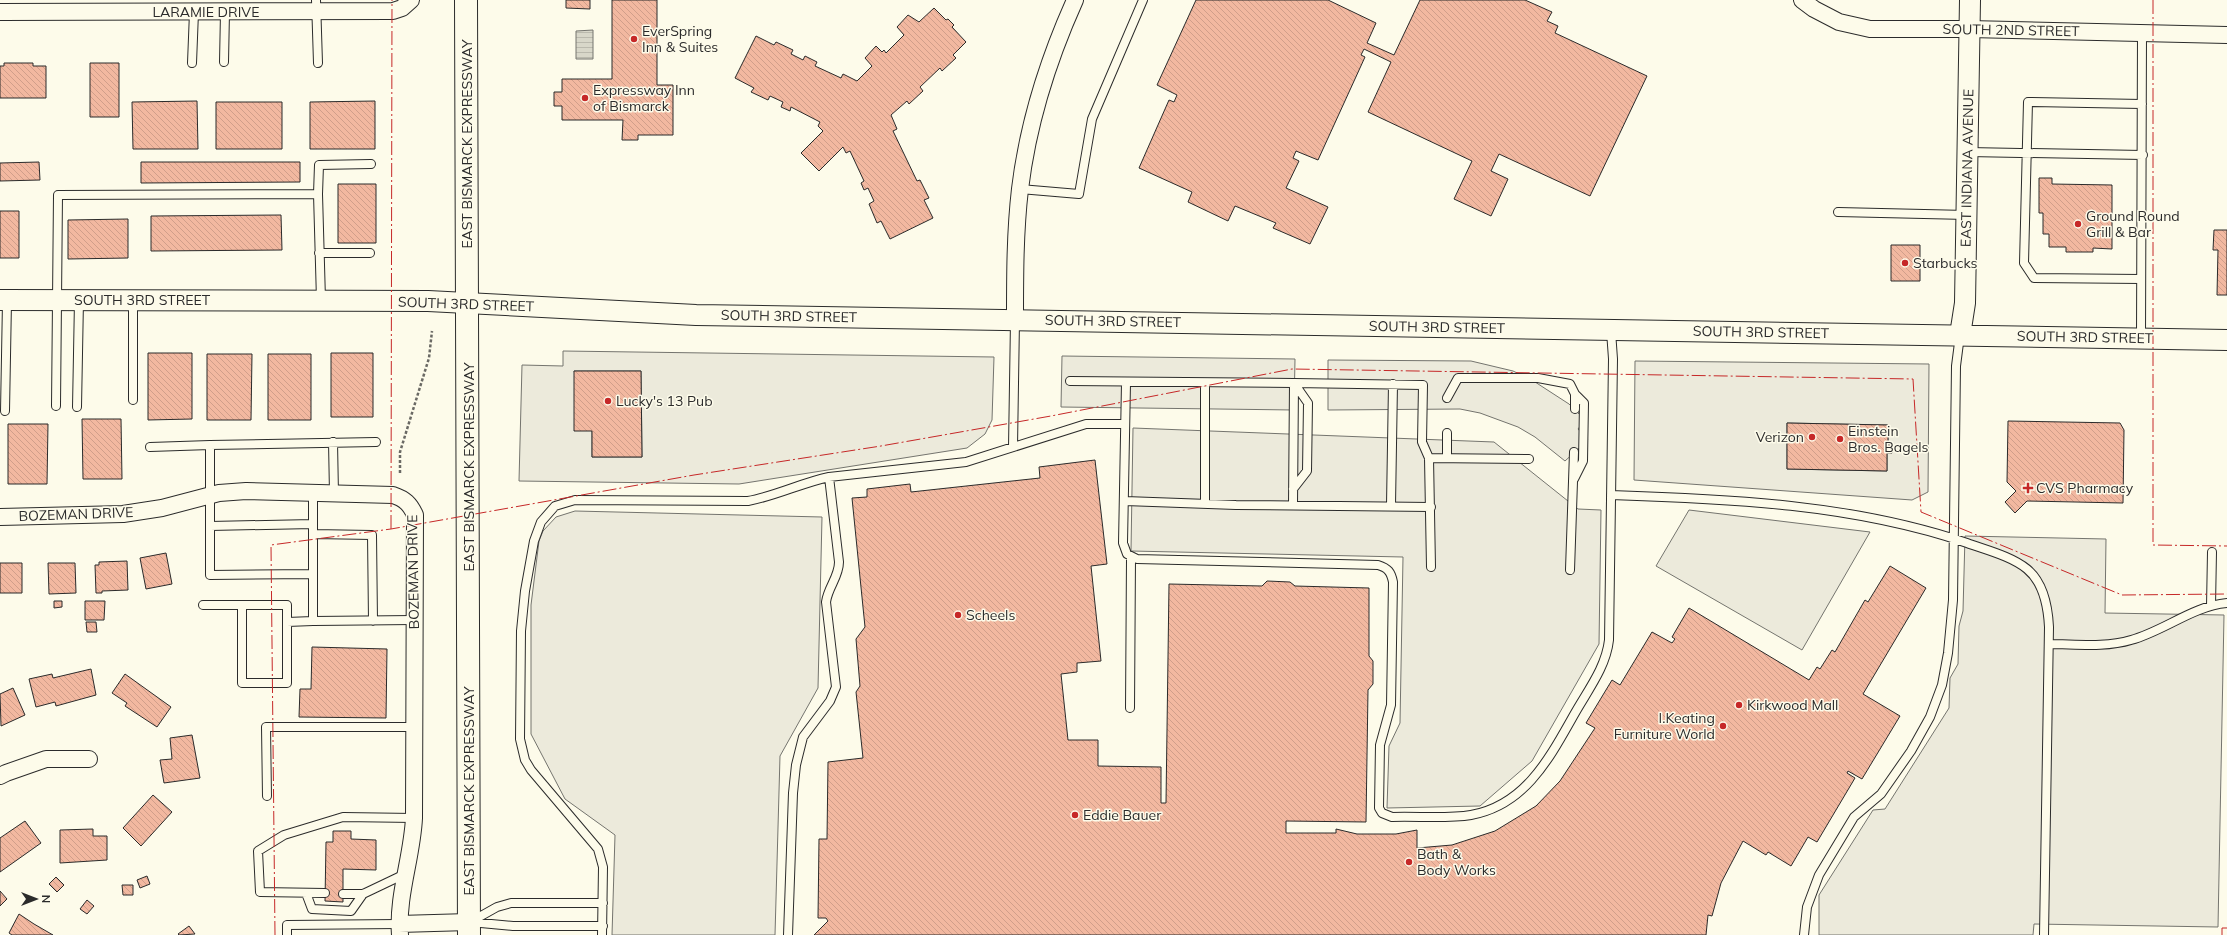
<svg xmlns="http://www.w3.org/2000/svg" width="2227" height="935" font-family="Mulish,sans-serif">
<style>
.parking{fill:#eceadb;stroke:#74746e;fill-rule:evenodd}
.water{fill:url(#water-rules);stroke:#74746e}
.building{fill:url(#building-back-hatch);stroke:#2b2b2b}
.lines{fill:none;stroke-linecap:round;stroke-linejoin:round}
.service-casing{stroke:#2b2b2b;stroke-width:10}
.minor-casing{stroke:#2b2b2b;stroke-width:18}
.tertiary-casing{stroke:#2b2b2b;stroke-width:22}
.primary-casing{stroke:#2b2b2b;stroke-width:24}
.path{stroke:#6a6964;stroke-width:2.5;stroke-dasharray:3 2;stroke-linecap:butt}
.service{stroke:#fdfbea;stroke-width:8}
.minor{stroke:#fdfbea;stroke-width:16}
.tertiary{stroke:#fdfbea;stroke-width:20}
.primary{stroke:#fdfbea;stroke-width:22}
.power{stroke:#c62828;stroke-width:1;stroke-dasharray:14 3 2 3;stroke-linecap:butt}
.poi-dot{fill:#c62828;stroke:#fdfbea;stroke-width:1.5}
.labels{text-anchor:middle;stroke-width:3;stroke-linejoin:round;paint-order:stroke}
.street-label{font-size:14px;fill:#2b2b2b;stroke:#fdfbea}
.poi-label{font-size:14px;fill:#2b2b2b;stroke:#fdfbea;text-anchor:start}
</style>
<defs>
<pattern id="water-rules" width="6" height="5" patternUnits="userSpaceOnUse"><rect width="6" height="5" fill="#d8d7c9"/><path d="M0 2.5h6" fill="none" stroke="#bab9ad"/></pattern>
<pattern id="building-back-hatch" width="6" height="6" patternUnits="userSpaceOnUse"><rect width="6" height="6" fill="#f2b8a0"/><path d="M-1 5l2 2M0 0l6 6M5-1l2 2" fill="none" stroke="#d09e8a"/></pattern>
</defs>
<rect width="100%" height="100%" fill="#fdfbea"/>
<path class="parking" d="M563 351 994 357 992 420 985 434 967 448 739 484 519 481 522 365 563 366ZM574 371H641L642 457H592V431Z
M1062 356 1295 359 1294 410 1061 407Z
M1328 360 1471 361 1513 371 1532 380 1569 404 1585 420 1578 429 1588 440 1565 461 1535 437 1518 427 1480 413 1460 409 1328 410Z
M1635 361 1929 364 1928 492 1912 500 1634 480ZM1787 423 1888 425V445H1892V453H1887V471L1787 469Z
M1133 428 1494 442 1578 509 1601 510 1599 644 1532 761 1480 806 1387 808 1389 746 1400 723 1403 557 1131 551Z
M1689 510 1870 532 1802 650 1656 566Z
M575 511 822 517 818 688 780 756 775 935H612L615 835 565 799 531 734V605L539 541 543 531 556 517Z
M1965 536 2106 539 2105 613 2224 615 2218 927 2034 924 2033 935H1819V895L1873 810 1885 809 1949 708 1950 678 1958 664 1959 626 1963 611Z"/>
<path class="water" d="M593 30V59H576V31Z"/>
<path class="building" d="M566 0H590V9L566 8Z
M612 0H657V85H673V135H638V140H622L623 120H562V106H554V92H562V79H612Z
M1196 0H1328L1376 23 1367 43 1394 55 1420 0H1525L1552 12 1547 21 1558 26 1555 33 1647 76 1590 196 1499 154 1491 171 1508 179 1491 216 1454 199 1472 161 1368 112 1391 62 1364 49 1361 55 1365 57 1318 160 1296 151 1293 158 1299 161 1286 188 1328 207 1310 244 1273 228 1276 223 1235 206 1228 221 1188 202 1192 192 1139 168 1169 100 1174 102 1177 95 1157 85Z
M934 8 946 20 948 19 954 25 952 27 966 42 953 55 956 58 942 71 940 68 920 87 923 91 909 104 907 101 891 115 897 129 893 131 917 181 920 180 929 198 924 200 933 218 890 239 881 221 877 223 869 204 874 201 868 188 864 190 861 183 864 181 850 151 846 153 843 147 819 171 801 153 823 131 818 126 820 122 791 107 790 111 781 107 783 102 770 96 768 100 751 92 754 88 735 78 756 36 774 45 776 42 793 50 791 54 803 60 805 56 817 62 815 66 841 78 843 74 857 81 872 66 865 58 876 46 882 52 884 50 886 53 904 35 897 27 908 15 919 22Z
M4 63H33V66H46V98H0V66H4Z
M90 63H119V117H90Z
M197 101 198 149H133L132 102Z
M375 101V149H310V102Z
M216 102H282V149H216Z
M39 162 40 180 0 181V163Z
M141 162H300V182L141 183Z
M2039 178H2052V184L2112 185V249L2093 248V252H2066V247H2049V234H2043V213H2039Z
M338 184H376V243H338Z
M0 211H19V258H0Z
M281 215 282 250 151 251V216Z
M128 219V258L68 259V220Z
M2214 230H2227V295H2217L2218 250H2213Z
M1891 245H1920V281H1891Z
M148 353H192V419L148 420Z
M331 353H373V417H331Z
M207 354H252L251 420H207Z
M268 354H311V420H268Z
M574 371H641L642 457H592V431H574Z
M82 419H121L122 479H83Z
M2008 421 2120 423 2124 430 2123 503 2027 501 2015 513 2005 502 2016 491 2007 482Z
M1787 423 1888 425V445H1892V453H1887V471L1787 469Z
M8 424H48L47 484H8Z
M1095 460 1107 564 1091 566 1101 661 1077 663V672L1061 674 1068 740H1098V766L1161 767V803H1166L1169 584 1262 586 1267 581 1290 582 1295 586 1369 588V656L1373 661V684L1368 690 1366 822 1286 821V833H1336V829L1357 834H1396L1417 830V848L1452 845 1495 831 1536 806 1560 781 1595 728 1586 723 1612 680 1620 685 1652 632 1672 643 1675 639 1672 637 1689 608 1809 680 1817 667 1820 669 1832 650 1835 652 1865 600 1868 602 1890 566 1926 588 1863 694 1900 716 1862 779 1848 771 1847 773 1855 778 1817 842 1808 837 1791 866 1768 852 1766 855 1743 841 1721 883 1712 916 1708 915 1706 935H814L828 921 826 918H818L819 839H827L828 762 863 758 856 692 860 686 856 639 865 627 852 498 867 497V489L910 484 911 492 1040 478 1039 467Z
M166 553 172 584 146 589 140 558Z
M127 561 128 590 102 591V593H96L95 565H99V562Z
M0 563H22V593H0Z
M48 563H75L76 593 49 594Z
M54 601H62V607L54 608Z
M85 601H105L104 620H85Z
M86 622H96L97 632H87Z
M312 647 387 649 386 718 299 717 300 689H311Z
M91 669 96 695 56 706 55 702 36 707 29 679 52 674 53 678Z
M125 674 171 707 157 727 125 706 127 703 112 693Z
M13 688 25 715 1 726 0 694Z
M192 735 200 778 164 783 160 760 172 759 170 738Z
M153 795 172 812 141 846 123 828Z
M25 821 41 843 0 872V838Z
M93 829V836H107V860L60 863V830Z
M333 831H351V839L376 840V870L343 869V902L325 901 326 842H333Z
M147 876 150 884 140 888 137 880Z
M56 877 64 885 57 892 49 884Z
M122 885H133V895H123Z
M0 891 7 899 0 906Z
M87 900 94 906 87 914 80 909Z
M19 914 34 924 53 935H12L9 933Z
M189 926 195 934 179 935 178 934Z"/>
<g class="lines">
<g class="service-casing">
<path id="service" d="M316 0 318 63
M224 62 225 12
M192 63 194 12
M1968 152 2143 155
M1020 189 1079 194 1092 119 1143 0
M318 194 319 165 371 164
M1838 212 1967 215
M319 253H370
M2141 279 2034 278 2024 263 2028 102 2142 104
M2141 338 2142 33
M1070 381 1294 383 1308 403 1307 471 1293 489
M1126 383 1123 543 1127 554 1137 559 1378 565C1388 568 1391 572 1393 582L1391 705 1380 745 1379 808 1382 813 1392 817C1417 816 1447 819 1471 815 1526 805 1550 757 1575 713 1588 690 1606 667 1609 640L1613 359 1611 331
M1205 383V504
M1447 398 1458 378H1538L1570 384 1575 394V409
M133 400V300
M56 406 58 195 318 194 321 300
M77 407 79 300
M5 411 7 301
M1447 433V458
M333 442 334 494
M210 445 376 442
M150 447 210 445V575L313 574V621L414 620
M1013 447 1015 320
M1429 458 1529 459
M1574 479 1583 461 1584 403 1575 394
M313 493V534L372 535 373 621
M1611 495C1730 499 1853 504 1967 543 1986 550 2011 556 2027 569 2044 583 2048 607 2049 627L2044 935
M1125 501 1236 505 1431 507
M1293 505 1294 383 1423 385 1422 442 1429 458 1431 567
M1391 505 1393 384
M210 526 313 524
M313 534V574
M1570 570 1574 452
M203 605H242V683H287V622L313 621
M242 605H287V622
M2211 606 2212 552
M2049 644C2075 644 2105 648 2131 640 2164 631 2193 606 2227 603
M1130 708 1131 558
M267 796 266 727H413
M306 893 312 909 351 911 363 894
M325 893 260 892 258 851 284 835 343 817 414 818
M343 894H363L405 874
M472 921 497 907 511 903H603
M470 922 513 926H603
M287 935V925L399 924
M602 935 603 867 598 849 531 770 525 760 520 739 521 631 525 591 534 541 541 522 555 506 575 500 748 501C776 496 801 483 829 477L966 462 1086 424H1124
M788 935 793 793 796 765 803 737 830 701 836 687 826 602C828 587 839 577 839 562L829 477
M1804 935 1807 907 1819 875 1854 817 1881 794 1911 751 1930 717 1942 685 1948 653 1953 600 1956 366 1960 335"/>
</g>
<g class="minor-casing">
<path id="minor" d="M1802 0 1814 9 1839 22 1870 29H1969L2227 35
M0 12 393 11 402 8 411 0
M1015 319C1015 276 1015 232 1020 189 1028 123 1048 60 1075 0
M0 517 123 514 162 508 219 493 246 491 393 495C405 499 410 504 415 515L414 818C412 858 397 895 400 935
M0 776 6 773 46 759H89
M399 924 469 922"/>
</g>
<g class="tertiary-casing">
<path id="tertiary" d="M0 300 428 301 696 315 2227 340
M1960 335 1965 303 1970 0"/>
</g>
<g class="primary-casing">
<path id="primary" d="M466 0 469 935"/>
</g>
<path class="path" d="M400 473V452L429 358 432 331"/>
<use href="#service" class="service"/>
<use href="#minor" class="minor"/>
<use href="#tertiary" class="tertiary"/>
<use href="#primary" class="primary"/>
<path class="power" d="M2153 0V545L2227 546
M391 529 392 0
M275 935 271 545 391 529 694 475 881 446 1051 416 1292 369 1913 379 1921 512 2122 595 2227 594
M2222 935V928H2227"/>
</g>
<g class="poi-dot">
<circle cx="634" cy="39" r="4"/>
<circle cx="585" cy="98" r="4"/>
<circle cx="2078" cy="224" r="4"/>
<circle cx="1905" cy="263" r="4"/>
<circle cx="608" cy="401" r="4"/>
<circle cx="1812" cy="437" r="4"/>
<circle cx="1840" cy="439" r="4"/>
<path d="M2026 482h4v4h4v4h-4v4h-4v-4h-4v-4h4z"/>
<circle cx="958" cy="615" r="4"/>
<circle cx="1739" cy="705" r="4"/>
<circle cx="1723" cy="726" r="4"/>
<circle cx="1075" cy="815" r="4"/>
<circle cx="1409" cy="862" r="4"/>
</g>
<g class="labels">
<g class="street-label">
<text x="206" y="17">LARAMIE DRIVE</text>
<text transform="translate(2011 30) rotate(1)" y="5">SOUTH 2ND STREET</text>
<text transform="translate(467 144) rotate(-90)" y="5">EAST BISMARCK EXPRESSWAY</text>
<text transform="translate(1967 168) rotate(-89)" y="5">EAST INDIANA AVENUE</text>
<text x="142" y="305">SOUTH 3RD STREET</text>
<text transform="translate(466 304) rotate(2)" y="5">SOUTH 3RD STREET</text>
<text transform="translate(789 316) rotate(1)" y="5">SOUTH 3RD STREET</text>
<text transform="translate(1113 321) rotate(1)" y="5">SOUTH 3RD STREET</text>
<text transform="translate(1437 327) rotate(1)" y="5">SOUTH 3RD STREET</text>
<text transform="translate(1761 332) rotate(1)" y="5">SOUTH 3RD STREET</text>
<text transform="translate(2085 337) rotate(1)" y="5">SOUTH 3RD STREET</text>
<text transform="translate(469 467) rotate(-90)" y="5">EAST BISMARCK EXPRESSWAY</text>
<text transform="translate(76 514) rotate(-2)" y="5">BOZEMAN DRIVE</text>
<text transform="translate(413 572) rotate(-91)" y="5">BOZEMAN DRIVE</text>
<text transform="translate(469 791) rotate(-90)" y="5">EAST BISMARCK EXPRESSWAY</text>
</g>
<g class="poi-label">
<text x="642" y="36">EverSpring<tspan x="642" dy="16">Inn &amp; Suites</tspan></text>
<text x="593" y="95">Expressway Inn<tspan x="593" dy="16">of Bismarck</tspan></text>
<text x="2086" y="221">Ground Round<tspan x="2086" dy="16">Grill &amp; Bar</tspan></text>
<text x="1913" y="268">Starbucks</text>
<text x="616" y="406">Lucky's 13 Pub</text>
<text x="1848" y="436">Einstein<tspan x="1848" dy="16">Bros. Bagels</tspan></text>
<text x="1804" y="442" text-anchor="end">Verizon</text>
<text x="2036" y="493">CVS Pharmacy</text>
<text x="966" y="620">Scheels</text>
<text x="1747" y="710">Kirkwood Mall</text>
<text x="1715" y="723" text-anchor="end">I.Keating<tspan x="1715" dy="16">Furniture World</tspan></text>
<text x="1083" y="820">Eddie Bauer</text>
<text x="1417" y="859">Bath &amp;<tspan x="1417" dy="16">Body Works</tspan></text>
</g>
</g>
<g transform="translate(36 899) rotate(90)" stroke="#fdfbea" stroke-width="3" paint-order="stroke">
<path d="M0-3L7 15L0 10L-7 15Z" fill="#2b2b2b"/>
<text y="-6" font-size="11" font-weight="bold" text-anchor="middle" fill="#2b2b2b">N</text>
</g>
</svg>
